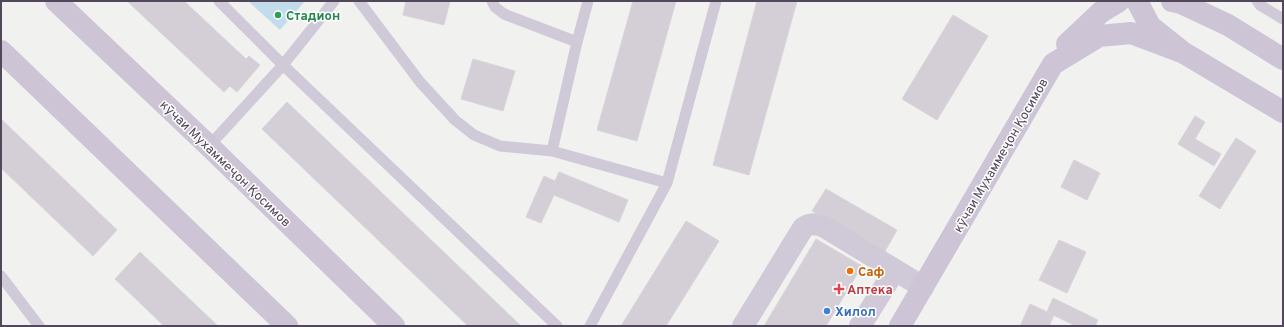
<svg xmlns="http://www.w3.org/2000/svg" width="1284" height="327" font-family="Overpass,sans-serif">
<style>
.green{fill:#c2dceb}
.building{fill:#d4cfd6;stroke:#d8d4da}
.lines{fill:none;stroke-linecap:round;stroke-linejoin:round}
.lane{stroke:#d0cad8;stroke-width:11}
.street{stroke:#d0cad8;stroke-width:22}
.secondary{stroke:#cdc4d6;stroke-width:22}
.leisure-dot{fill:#2e9e5b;stroke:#fff;stroke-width:1.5}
.food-dot{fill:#e8710a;stroke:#fff;stroke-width:1.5}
.health-dot{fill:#e0444e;stroke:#fff;stroke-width:1.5}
.shop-dot{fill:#3f7fe0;stroke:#fff;stroke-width:1.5}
.labels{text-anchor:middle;stroke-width:3;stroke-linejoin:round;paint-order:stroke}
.leisure-label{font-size:13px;font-weight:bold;fill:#27864d;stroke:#fff;text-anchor:start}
.street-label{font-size:13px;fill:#51495b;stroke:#fff}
.food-label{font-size:13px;font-weight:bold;fill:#c56008;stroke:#fff;text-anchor:start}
.health-label{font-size:13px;font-weight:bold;fill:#be3a42;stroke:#fff;text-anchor:start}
.shop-label{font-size:13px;font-weight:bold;fill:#366cbe;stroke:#fff;text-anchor:start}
</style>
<rect width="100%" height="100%" fill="#f1f1ef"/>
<path class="green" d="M248 1H305L280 30Z"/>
<path class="building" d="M127 1H184L246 59 249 56 260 65 237 92 230 86 224 92Z
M406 1H450L444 25 403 15Z
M633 1H676L637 141 597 130Z
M757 1H797L749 175 713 165Z
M953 15 988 36 937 120 902 99Z
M473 59 515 71 503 111 461 99Z
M287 102 521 326H468L262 129Z
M1195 116 1205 122 1195 139 1221 154 1214 166 1178 144Z
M1 119 117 230 93 256 1 168Z
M1236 138 1256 151 1220 209 1199 196Z
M1074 160 1100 173 1087 200 1061 187Z
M559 172 628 200 619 222 554 195 541 223 526 217 544 176 555 181Z
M826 189 897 230 884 253 812 211Z
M686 221 719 241 666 326H621Z
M816 239 862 266 826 326H764Z
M1059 240 1086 252 1067 293 1039 280Z
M140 252 218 326H164L115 279Z
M1053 298 1098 320 1095 326H1076L1047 312Z
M1030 304 1054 315 1049 326H1020Z"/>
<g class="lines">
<path class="lane" d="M219 1 283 65 557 326
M359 1 420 82 455 120 474 135 500 146 552 151 667 183
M492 1 495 7 504 14 577 42
M1257 1 1260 5 1283 19
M209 146 283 65 334 1
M552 151 577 42 588 1
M1 276 39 326
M590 326 667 183 716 1"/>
<path class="street" d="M743 326 803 228C810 223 814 224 823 226L923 287
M860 326 895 270"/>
<path class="secondary" d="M56 1 209 146 394 326
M1137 1 1150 26 1184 53 1283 112
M1172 1 1181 3 1228 25 1283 59
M1067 44 1101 12 1119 1
M1 51 287 326
M900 326 1053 64 1099 36 1131 33 1184 53"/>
</g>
<circle class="leisure-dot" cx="278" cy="15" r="4"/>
<circle class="food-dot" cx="850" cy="271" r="4"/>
<path class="health-dot" d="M837 283h4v4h4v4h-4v4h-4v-4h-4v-4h4z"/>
<circle class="shop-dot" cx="827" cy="311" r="4"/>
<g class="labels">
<g class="leisure-label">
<text x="286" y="20">Стадион</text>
</g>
<g class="street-label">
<text transform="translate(1000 155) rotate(-60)" y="5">кӯчаи Мухаммеҷон Қосимов</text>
<text transform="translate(226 163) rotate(44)" y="5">кӯчаи Мухаммеҷон Қосимов</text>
</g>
<g class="food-label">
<text x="858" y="276">Саф</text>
</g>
<g class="health-label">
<text x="847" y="294">Аптека</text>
</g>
<g class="shop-label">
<text x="835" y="316">Хилол</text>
</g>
</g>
<rect width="1284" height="327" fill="none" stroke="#51495b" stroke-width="4"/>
</svg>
